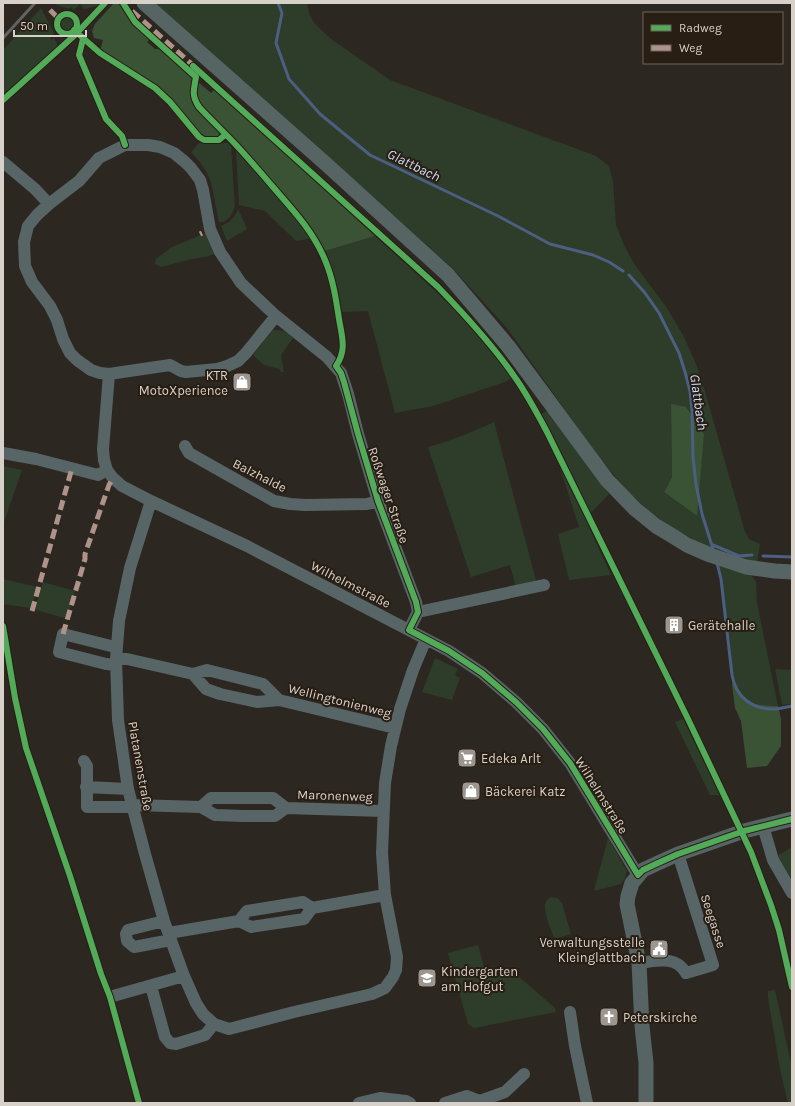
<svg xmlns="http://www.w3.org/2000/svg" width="795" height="1106" font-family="Karla,sans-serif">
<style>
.green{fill:#2d3d29;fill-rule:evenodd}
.forest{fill:#3a5334}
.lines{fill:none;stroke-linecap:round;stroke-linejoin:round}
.stream{stroke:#4c5f82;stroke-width:3}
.minor{stroke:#576566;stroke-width:12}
.major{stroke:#566464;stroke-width:15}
.rail{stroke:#5f6362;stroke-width:3}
.quiet{stroke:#af9288;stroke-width:5;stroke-dasharray:10 5;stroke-linecap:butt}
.cycleway-casing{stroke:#281e13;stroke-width:8}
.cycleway{stroke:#51ab58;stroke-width:6}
.labels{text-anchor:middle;stroke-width:4;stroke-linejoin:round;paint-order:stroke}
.poi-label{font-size:13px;fill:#d8d1ca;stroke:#281e13;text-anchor:start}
.street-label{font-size:13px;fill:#d8d1ca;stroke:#281e13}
.water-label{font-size:14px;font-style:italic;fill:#cddbf5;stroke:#281e13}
</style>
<rect width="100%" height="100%" fill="#2d2722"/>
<path class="green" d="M51 3H101L97 6 84 9 80 4 74 10 71 7 69 9Z
M153 3H307L309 13 314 23 331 39 390 80 596 156 609 166 613 182 616 225 624 245 635 265 667 308 684 337 696 364 704 388 745 532 750 540 760 544 756 568 752 576 756 582 757 603 778 706 761 705 749 701 742 695 734 683 727 618H724L720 580 716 564 732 570 734 555 710 547 675 530 646 509 626 489 597 455 507 328 455 271 429 247ZM671 404 697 516 664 492 672 477Z
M41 8 54 33 50 38 52 40 54 38 58 46 3 95V50Z
M60 24a7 7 0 1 1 14 0a7 7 0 1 1-14 0Z
M201 141 203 143H228L231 146 235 207 230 217 224 222H219L211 182C206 170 200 161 191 152Z
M237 149 304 226 313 238 296 241 265 211 239 205 236 151Z
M238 209 247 229 227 241 221 226C229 223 235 218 238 209Z
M206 233 214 254 206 257 192 259 161 267 155 264 156 259 172 247Z
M375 236C423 280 476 324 512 378L505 382 433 406 395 413 368 311 341 312 336 284 325 251Z
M273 330C284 330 286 331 293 338L281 355 284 372H281L279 369 264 365 253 355 271 332Z
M549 410 609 494 589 515 570 472 541 414Z
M494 422 537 584 516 588 510 565 471 577 428 447C451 441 472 432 494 422Z
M3 466 22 470 3 525Z
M560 468H562L611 575 569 580 558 534 579 527Z
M3 579 37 587 32 607 30 608 3 604Z
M43 582 75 591 68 616 64 618 36 610 35 608Z
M435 658 458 669 455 675 460 678 452 700 422 692Z
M775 669 792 670V704L782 705Z
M683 719 721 796 717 795H710L675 722Z
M608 838 627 871 625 878 621 884 594 891Z
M792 847V884L777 856Z
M551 897 557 898 562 903 571 934 555 939C551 931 544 913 545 904 546 900 548 899 551 897Z
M478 945 487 978 499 975 509 968 555 1008 556 1012 474 1028 468 1024 448 953Z
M775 990 792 1068V1103H788L780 1069 768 998V991Z"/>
<path class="forest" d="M114 3H124L122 6 135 27 149 37V40L147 42 155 49H159L211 93 215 89 375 236 325 251 310 226 225 128 216 138H207L203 137 168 95 143 77 100 51 103 40 94 38 92 31 95 24Z
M671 404 686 407 704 434 697 516 664 492 672 477Z
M734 683C749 705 753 705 778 706L781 719V746L767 766 747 768 741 721 735 708 732 684Z"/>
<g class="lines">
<path class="stream" d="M278 3 282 13 276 43 289 79 320 114 370 155 498 216 550 244 593 255 609 262 623 271
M629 275 645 293 659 313 679 353 685 372 690 391 692 410 693 457 696 484 702 514 714 552
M713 545 739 556 752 555
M763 556 792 557
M717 563 721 579 732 675C736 698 753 710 776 709 782 708 787 707 792 706"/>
<path class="minor" d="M3 162 35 189 49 204
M276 316 246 353 238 361 227 366 217 369 186 372 181 371 170 365 109 374 100 373 91 370 77 360 70 353 63 339 57 320 50 306 32 282 25 266 24 242 28 226 37 215 49 204 79 181 99 158 125 145H148L160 147 174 153 185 162 191 168 200 180 203 190 210 229 220 252 241 283 276 316 327 357 341 373 348 394 358 434 378 501 416 602 418 612 409 630
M109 374 103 449 104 460 107 470 113 478 122 486 151 501 247 546 426 639 449 651 482 673 516 702 543 729 570 763 638 875
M185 446 189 453 274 501 290 504 305 505 367 504 378 501
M3 453 36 459 98 475 107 470
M151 501 130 568 119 621 116 659 118 720 128 789 145 854 164 921 184 976 196 1003 203 1014 214 1024 229 1029 294 1012 372 994 385 988 393 977 396 970 397 957 385 895 382 853 385 783 391 746 400 709 413 670 426 639
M418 612 544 585
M116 659H127L193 674 206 689 220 694 257 702 279 700
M116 665 106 664 59 652 63 634 111 646H117
M193 674 207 670 263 684 279 700 395 728
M84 761 87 766V807H133
M86 787 128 789
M133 805 201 807 215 815 243 816H275L286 808
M201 807 211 798H273L286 808 383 811
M763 826 773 860 792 893
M164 921 128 930 126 934 127 941 134 947 171 940
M239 921 247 911 303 902 312 908 385 895
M169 933 239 921 251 927 304 919 312 908
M639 963C656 961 676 955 686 973L713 965 678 854
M151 986 165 1037 170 1043 176 1044 205 1035 214 1024
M113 996 184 976
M570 1012 575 1046 587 1103
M359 1103 380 1098 406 1101 410 1103
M445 1103 467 1096 480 1101 505 1092 524 1074"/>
<path class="major" d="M144 3 326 164 448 275 508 346 607 480 635 509 656 526 671 535 687 545 710 555 746 567 775 571 792 572
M646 1103V1063L642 1026 639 963 627 904 628 896 632 883 643 870 658 863 678 854 744 831 792 819"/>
<path class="rail" d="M3 38 35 3"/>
<path class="quiet" d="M50 10 59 19
M132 11 195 67
M200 234 202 233
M32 611 72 468
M63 634 85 559V554L109 485 113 478"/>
<g class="cycleway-casing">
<path id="cycleway" d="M123 3 135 22 196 77C194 89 191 95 199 107 211 120 225 133 237 146 249 159 261 173 273 187 293 210 313 231 325 260 333 279 336 299 339 319 342 337 347 350 336 366L341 373 344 382 358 434 378 501 416 602 418 612 409 630 449 651 482 673 516 702 543 729 570 763 638 875 643 870 658 863 678 854 744 831 792 819
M57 24a10 10 0 1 1 20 0a10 10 0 1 1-20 0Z
M74 30 100 53 155 88 170 102 199 137 204 140H219L225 135
M83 39 79 55 106 119 122 136 125 145
M193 66 438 287C465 315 492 344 514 376 527 394 537 413 547 432L688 719 751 852 771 905 779 930 792 987
M3 100 75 35 105 3
M3 626 15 698 26 748 70 876 101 974 110 997 139 1103"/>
</g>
<use href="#cycleway" class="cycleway"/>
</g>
<defs>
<g id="shop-square" transform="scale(1)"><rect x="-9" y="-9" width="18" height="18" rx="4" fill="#9c968f" stroke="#281e13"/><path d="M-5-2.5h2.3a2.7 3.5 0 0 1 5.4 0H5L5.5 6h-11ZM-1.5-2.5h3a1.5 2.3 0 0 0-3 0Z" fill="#fff"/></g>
<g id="building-square" transform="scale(1)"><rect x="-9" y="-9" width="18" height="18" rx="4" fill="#9c968f" stroke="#281e13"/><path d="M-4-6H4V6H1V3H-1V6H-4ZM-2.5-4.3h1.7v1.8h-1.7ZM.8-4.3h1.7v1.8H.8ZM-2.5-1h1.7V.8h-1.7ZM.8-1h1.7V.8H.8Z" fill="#fff"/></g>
<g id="supermarket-square" transform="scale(1)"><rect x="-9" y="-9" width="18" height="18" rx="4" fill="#9c968f" stroke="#281e13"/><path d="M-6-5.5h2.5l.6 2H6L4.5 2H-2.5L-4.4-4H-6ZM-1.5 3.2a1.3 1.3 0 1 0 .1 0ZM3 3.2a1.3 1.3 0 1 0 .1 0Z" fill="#fff"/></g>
<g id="civic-square" transform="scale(1)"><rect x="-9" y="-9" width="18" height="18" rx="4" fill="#9c968f" stroke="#281e13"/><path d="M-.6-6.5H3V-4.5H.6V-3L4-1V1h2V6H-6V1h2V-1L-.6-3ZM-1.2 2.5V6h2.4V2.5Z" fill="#fff"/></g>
<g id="school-square" transform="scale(1)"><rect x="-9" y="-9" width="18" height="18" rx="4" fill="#9c968f" stroke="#281e13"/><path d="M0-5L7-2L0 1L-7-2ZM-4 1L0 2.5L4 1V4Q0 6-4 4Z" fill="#fff"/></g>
<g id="church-square" transform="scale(1)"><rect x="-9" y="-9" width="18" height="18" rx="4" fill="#9c968f" stroke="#281e13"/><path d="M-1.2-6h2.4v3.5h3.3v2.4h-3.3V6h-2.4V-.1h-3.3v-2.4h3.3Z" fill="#fff"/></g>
</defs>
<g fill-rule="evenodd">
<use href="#shop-square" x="242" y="382"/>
<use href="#building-square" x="674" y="625"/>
<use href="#supermarket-square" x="467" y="758"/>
<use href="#shop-square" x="471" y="791"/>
<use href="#civic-square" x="659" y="949"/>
<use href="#school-square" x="427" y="978"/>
<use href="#church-square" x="609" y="1017"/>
</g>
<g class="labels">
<g class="poi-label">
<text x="228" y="380" text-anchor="end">KTR<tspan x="228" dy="15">MotoXperience</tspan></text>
<text x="688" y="630">Gerätehalle</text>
<text x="481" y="763">Edeka Arlt</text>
<text x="485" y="796">Bäckerei Katz</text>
<text x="645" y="947" text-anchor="end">Verwaltungsstelle<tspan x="645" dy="15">Kleinglattbach</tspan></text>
<text x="441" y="976">Kindergarten<tspan x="441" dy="15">am Hofgut</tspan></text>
<text x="623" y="1022">Peterskirche</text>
</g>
<g class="street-label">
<text transform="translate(260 475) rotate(27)" y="5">Balzhalde</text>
<text transform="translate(389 495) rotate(71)" y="5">Roßwager Straße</text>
<text transform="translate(351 584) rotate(27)" y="5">Wilhelmstraße</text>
<text transform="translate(340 700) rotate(14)" y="5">Wellingtonienweg</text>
<text transform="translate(141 766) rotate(80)" y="5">Platanenstraße</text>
<text transform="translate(335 795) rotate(2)" y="5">Maronenweg</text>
<text transform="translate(602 795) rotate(58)" y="5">Wilhelmstraße</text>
<text transform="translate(714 921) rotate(72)" y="5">Seegasse</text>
</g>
<g class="water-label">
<text transform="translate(414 165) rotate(26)" y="5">Glattbach</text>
<text transform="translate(699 402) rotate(82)" y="5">Glattbach</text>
</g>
</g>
<rect width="795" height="1106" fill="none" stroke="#d8d1ca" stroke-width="8"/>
<rect x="643" y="12" width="140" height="52" fill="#281e13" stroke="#6e665c"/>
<rect x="651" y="25" width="20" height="6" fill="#51ab58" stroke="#6e665c"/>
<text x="679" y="32" font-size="12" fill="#d8d1ca">Radweg</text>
<rect x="651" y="45" width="20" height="6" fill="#af9288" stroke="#6e665c"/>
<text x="679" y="52" font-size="12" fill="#d8d1ca">Weg</text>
<path d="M14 30v6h72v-6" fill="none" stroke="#d8d1ca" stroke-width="2"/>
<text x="20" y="30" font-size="12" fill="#d8d1ca" stroke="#281e13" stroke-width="3" paint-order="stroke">50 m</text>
</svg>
